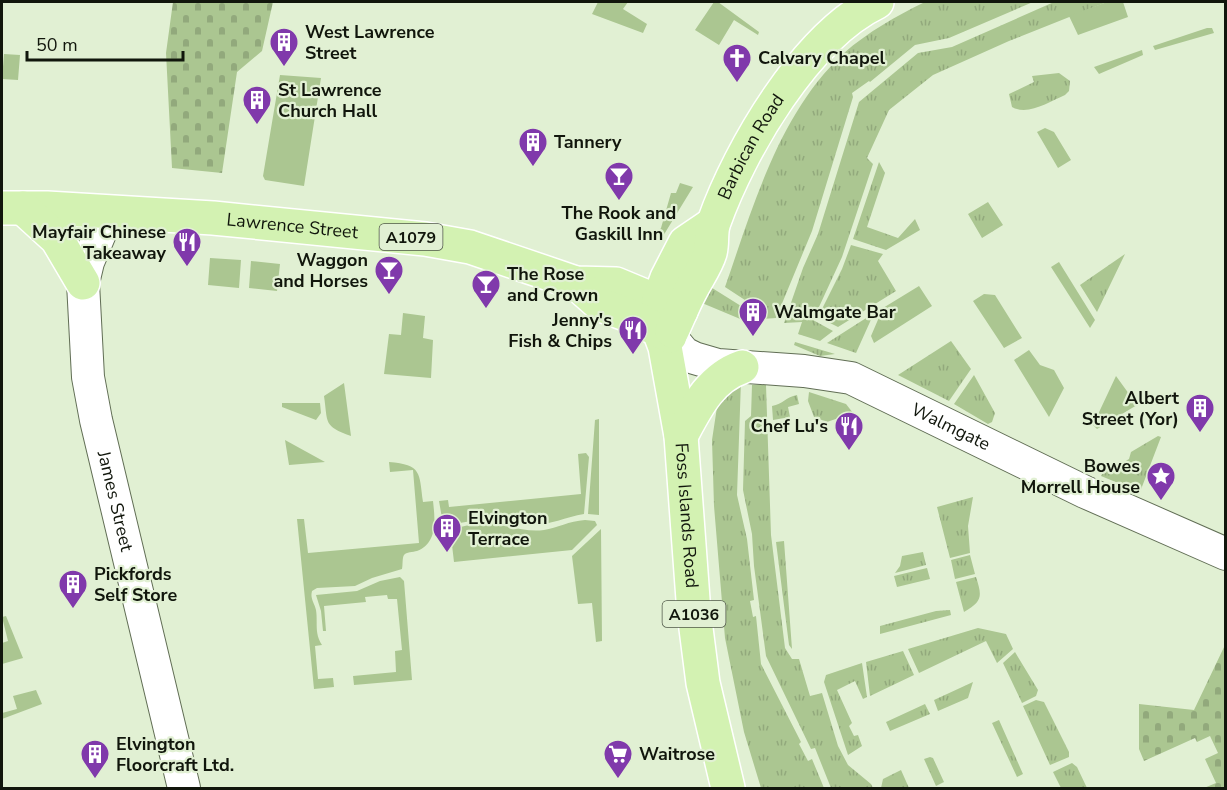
<svg xmlns="http://www.w3.org/2000/svg" width="1227" height="790" font-family="'Nunito Sans',sans-serif">
<style>
.grass{fill:url(#grass-tufts)}
.cemetery{fill:url(#cemetery-stones)}
.garden{fill:#abc691}
.lines{fill:none;stroke-linecap:round;stroke-linejoin:round}
.tertiary-casing{stroke:#616e55;stroke-width:34}
.primary-casing{stroke:#fff;stroke-width:36}
.tertiary{stroke:#fff;stroke-width:32}
.primary{stroke:#d3f2b2;stroke-width:33}
.labels{text-anchor:middle;stroke-width:4.5;stroke-linejoin:round;paint-order:stroke}
.shield{fill:#e1f0d3;stroke:#4f5748;stroke-width:1.5}
.shield-label{font-size:16px;font-weight:bold;fill:#11160c}
.poi-label{font-size:18px;font-weight:bold;fill:#11160c;stroke:#e1f0d3;text-anchor:start}
.street-label{font-size:18px;fill:#11160c;stroke:#e1f0d3}
</style>
<defs>
<pattern id="grass-tufts" width="24" height="20" patternUnits="userSpaceOnUse" patternTransform="scale(1.5)"><rect width="24" height="20" fill="#abc691"/><path d="M3 7l-1-3M5 7V3M7 7l1-3M15 17l-1-3M17 17v-4M19 17l1-3" fill="none" stroke="#92a97c"/></pattern>
<pattern id="cemetery-stones" width="16" height="16" patternUnits="userSpaceOnUse" patternTransform="scale(1.5)"><rect width="16" height="16" fill="#abc691"/><path d="M2 7V4a2 2 0 0 1 4 0v3zM10 15v-3a2 2 0 0 1 4 0v3z" fill="#92a97c"/></pattern>
</defs>
<rect width="100%" height="100%" fill="#e1f0d3"/>
<path class="grass" d="M925 2H1033L949 38 915 45 870 82 869 81 852 93 853 97 812 231 776 318 762 319 748 302 725 287C753 207 779 113 844 53 868 32 896 16 925 2Z
M1054 2H1107L1009 41 933 75 889 110 867 158 873 164 842 257 813 320 833 331 820 341 798 334 802 322 784 323 803 268 818 234 859 102 918 53 952 47Z
M1059 73 1070 81 1069 91 1065 95C1049 102 1028 116 1012 107L1009 94 1034 82 1032 76Z
M879 162 885 173 867 227 898 238 915 219 920 230 886 250 853 239Z
M988 202 1003 225 982 238 968 214Z
M851 245 883 254 878 261 896 291 838 327 818 317 842 269Z
M1125 254 1097 312 1080 285Z
M709 286 741 306 757 326 702 303Z
M874 313 856 353 827 343Z
M951 341 971 369 949 401 898 375Z
M795 342 835 354 820 356 794 345Z
M974 375 995 413 992 422 988 424 954 404Z
M741 381 737 495 747 539 754 600 750 601 753 617 756 616 761 664 801 742 799 744 808 761 812 759 824 788H761L744 732 725 638 714 506 712 440 717 407 721 398Z
M752 385H766L771 535 785 648 792 659H799L810 696 822 693 838 746 848 765 871 784 873 788H831L815 748 811 749 766 656 754 566 752 534 743 490 745 421 751 416Z
M809 392 846 404 853 413 827 422 814 417 808 401Z
M797 395 799 404 788 407 790 417 773 420 772 406C783 404 786 397 797 395Z
M1158 436 1161 437 1140 492 1101 476 1105 468 1112 464 1118 466 1129 459 1131 452Z
M973 497 968 526 970 553 950 558 937 507Z
M784 541 792 649 789 645 776 542Z
M923 552 926 565 895 573 900 566 902 556Z
M970 555 975 574 955 579 951 560Z
M927 568 930 579 897 587 894 576Z
M976 577C982 596 983 601 964 612L956 582Z
M950 610 951 615 880 634V626L936 611Z
M978 628 1006 634 1013 649 997 663 986 641 919 673 908 649Z
M903 651 914 675 870 696 866 662Z
M1015 652 1038 690 1036 696 1022 703 1003 663Z
M862 663 867 697 863 699 855 681 837 690 852 723 849 726 854 736 858 735 862 746 848 755 824 682 826 675Z
M973 682 968 698 938 711 934 700Z
M1036 700 1044 702 1069 752V757L1050 765 1023 706Z
M925 704 930 714 890 731 886 722Z
M999 720 1023 774 1017 777 992 723Z
M930 757 933 758 944 782 936 786 924 759Z
M1072 763 1077 767 1087 788H1061L1053 772Z
M901 770 909 788H881L883 779Z"/>
<path class="cemetery" d="M173 2H273L262 51 237 72 222 173 172 168 166 53Z
M1225 645V788H1204L1216 783 1205 759 1218 753 1210 736 1197 742 1195 738 1144 761 1139 749V704L1194 710Z"/>
<path class="garden" d="M598 2H628L623 9 647 24 643 33 592 14Z
M714 2H718L759 32 758 35 734 20 719 45 695 30Z
M1107 2H1123L1128 17 1078 35 1069 16Z
M1207 28H1212L1214 33 1155 50 1153 46Z
M1142 50 1143 55 1099 74 1094 67Z
M4 54 20 55 18 80 2 79Z
M280 75 321 78 304 186 265 180 263 176Z
M1045 128 1054 132 1071 160 1058 168 1037 132Z
M680 183 693 187 660 241 653 240 661 228 671 193H676Z
M210 258 241 260 239 288 208 285Z
M251 261 280 264 277 291 249 288Z
M1059 262 1095 320 1090 328 1051 267Z
M919 286 932 306 874 343 871 336 883 308Z
M984 294 995 295 1022 338 1004 348 973 301Z
M403 313 425 316 423 338 433 340 431 378 384 374 389 334 401 335Z
M1029 350 1040 365 1054 370 1064 388 1049 417 1014 360Z
M1116 376 1137 405 1097 429 1093 425Z
M344 383 351 436C323 426 328 423 324 396Z
M282 403H320L321 413 316 420 282 407Z
M599 419V515L588 514 595 420Z
M285 440 325 462 289 465Z
M586 453 589 457 584 514C566 517 550 525 532 525 523 526 513 522 504 520 484 518 466 522 447 525L443 524 439 501 448 500 449 507 581 494 578 454Z
M389 462C422 465 419 472 423 502L433 501C435 519 438 543 417 551 413 552 406 552 404 555 402 558 403 565 402 569L372 578 355 586 317 588 312 591C310 599 314 602 316 610 318 622 314 633 322 645L315 646 318 679 333 678 334 687 314 689 297 519H304L308 553 419 543 413 470 390 472Z
M585 520 595 521 597 525 572 550 454 562 452 545 441 546 439 536 441 532C454 529 469 524 483 523 504 523 523 533 544 530 557 528 569 521 585 520Z
M601 529 602 641 596 642 592 603 578 604 572 556Z
M400 577 404 581 412 680 354 685 353 676 396 672 395 651 402 650 397 599H388L387 595 365 597 366 602 324 606 326 631H323L321 611 316 595 357 591 380 581Z
M6 616 23 658 2 664V643L8 641 2 617Z
M36 690 42 704 2 719V713L17 709 13 696Z"/>
<g class="lines">
<g class="tertiary-casing">
<g id="tertiary">
<path id="s1" d="M109 212 88 262 83 283 88 377 96 420 184 788"/>
<path id="s2" d="M670 336 684 353 694 358 718 365 804 371 851 378 1085 492 1226 554"/>
</g>
</g>
<g class="primary-casing">
<g id="primary">
<path id="s3" d="M2 208H47L213 218 425 239 470 247 576 283 616 284 681 311"/>
<path d="M23 208 57 239 83 283"/>
<path id="s4" d="M713 224 685 243 667 278 659 300 657 314 658 328 665 347 681 436 694 613 703 683 728 788"/>
<path d="M576 283 601 305 631 316 670 336"/>
<path id="s5" d="M672 331C678 318 684 303 691 290 697 278 706 266 710 253 713 243 710 232 714 222 740 149 806 36 877 2"/>
<path d="M681 436C696 408 710 378 742 367"/>
</g>
</g>
<use href="#tertiary" class="tertiary"/>
<use href="#primary" class="primary"/>
</g>
<defs>
<g id="building-pin" transform="scale(1.5)"><path d="M0 17L-7.5 6A9.5 9.5 0 1 1 7.5 6Z" fill="#8039ab" stroke="#e1f0d3"/><path d="M-4-6H4V6H1V3H-1V6H-4ZM-2.5-4.3h1.7v1.8h-1.7ZM.8-4.3h1.7v1.8H.8ZM-2.5-1h1.7V.8h-1.7ZM.8-1h1.7V.8H.8Z" fill="#fff"/></g>
<g id="church-pin" transform="scale(1.5)"><path d="M0 17L-7.5 6A9.5 9.5 0 1 1 7.5 6Z" fill="#8039ab" stroke="#e1f0d3"/><path d="M-1.2-6h2.4v3.5h3.3v2.4h-3.3V6h-2.4V-.1h-3.3v-2.4h3.3Z" fill="#fff"/></g>
<g id="bar-pin" transform="scale(1.5)"><path d="M0 17L-7.5 6A9.5 9.5 0 1 1 7.5 6Z" fill="#8039ab" stroke="#e1f0d3"/><path d="M-6-5H6L.8 .8V4.5H3.5V6h-7V4.5H-.8V.8Z" fill="#fff"/></g>
<g id="restaurant-pin" transform="scale(1.5)"><path d="M0 17L-7.5 6A9.5 9.5 0 1 1 7.5 6Z" fill="#8039ab" stroke="#e1f0d3"/><path d="M-5-6h1v4h1v-4h1v4h1v-4h1v5L-1.5 .5V6h-2V.5L-5-1ZM5-6V6H3V1.5H1.5Q1.5-4 5-6Z" fill="#fff"/></g>
<g id="sight-pin" transform="scale(1.5)"><path d="M0 17L-7.5 6A9.5 9.5 0 1 1 7.5 6Z" fill="#8039ab" stroke="#e1f0d3"/><path d="M0-6L1.8-2.2L6-1.7L2.9 1.2L3.7 5.4L0 3.3L-3.7 5.4L-2.9 1.2L-6-1.7L-1.8-2.2Z" fill="#fff"/></g>
<g id="supermarket-pin" transform="scale(1.5)"><path d="M0 17L-7.5 6A9.5 9.5 0 1 1 7.5 6Z" fill="#8039ab" stroke="#e1f0d3"/><path d="M-6-5.5h2.5l.6 2H6L4.5 2H-2.5L-4.4-4H-6ZM-1.5 3.2a1.3 1.3 0 1 0 .1 0ZM3 3.2a1.3 1.3 0 1 0 .1 0Z" fill="#fff"/></g>
</defs>
<g fill-rule="evenodd">
<use href="#building-pin" x="284" y="42"/>
<use href="#church-pin" x="737" y="58"/>
<use href="#building-pin" x="257" y="100"/>
<use href="#building-pin" x="533" y="142"/>
<use href="#bar-pin" x="619" y="176"/>
<use href="#restaurant-pin" x="187" y="242"/>
<use href="#bar-pin" x="389" y="270"/>
<use href="#bar-pin" x="486" y="284"/>
<use href="#building-pin" x="753" y="312"/>
<use href="#restaurant-pin" x="633" y="330"/>
<use href="#building-pin" x="1200" y="408"/>
<use href="#restaurant-pin" x="849" y="426"/>
<use href="#sight-pin" x="1161" y="476"/>
<use href="#building-pin" x="447" y="528"/>
<use href="#building-pin" x="73" y="584"/>
<use href="#building-pin" x="95" y="754"/>
<use href="#supermarket-pin" x="618" y="754"/>
</g>
<g class="labels">
<g class="shield">
<rect x="379.5" y="224" width="63" height="26" rx="4.5"/>
<rect x="662.5" y="601" width="63" height="26" rx="4.5"/>
</g>
<g class="shield-label">
<text x="411" y="243">A1079</text>
<text x="694" y="620">A1036</text>
</g>
<g class="poi-label">
<text x="305" y="38">West Lawrence<tspan x="305" dy="21">Street</tspan></text>
<text x="758" y="64">Calvary Chapel</text>
<text x="278" y="96">St Lawrence<tspan x="278" dy="21">Church Hall</tspan></text>
<text x="554" y="148">Tannery</text>
<text x="619" y="219" text-anchor="middle">The Rook and<tspan x="619" dy="21">Gaskill Inn</tspan></text>
<text x="166" y="238" text-anchor="end">Mayfair Chinese<tspan x="166" dy="21">Takeaway</tspan></text>
<text x="368" y="266" text-anchor="end">Waggon<tspan x="368" dy="21">and Horses</tspan></text>
<text x="507" y="280">The Rose<tspan x="507" dy="21">and Crown</tspan></text>
<text x="774" y="318">Walmgate Bar</text>
<text x="612" y="326" text-anchor="end">Jenny's<tspan x="612" dy="21">Fish &amp; Chips</tspan></text>
<text x="1179" y="404" text-anchor="end">Albert<tspan x="1179" dy="21">Street (Yor)</tspan></text>
<text x="828" y="432" text-anchor="end">Chef Lu's</text>
<text x="1140" y="472" text-anchor="end">Bowes<tspan x="1140" dy="21">Morrell House</tspan></text>
<text x="468" y="524">Elvington<tspan x="468" dy="21">Terrace</tspan></text>
<text x="94" y="580">Pickfords<tspan x="94" dy="21">Self Store</tspan></text>
<text x="116" y="750">Elvington<tspan x="116" dy="21">Floorcraft Ltd.</tspan></text>
<text x="639" y="760">Waitrose</text>
</g>
<g class="street-label">
<text dy="6" stroke="none"><textPath href="#s5" startOffset="202">Barbican Road</textPath></text>
<text dy="6" stroke="none"><textPath href="#s3" startOffset="291">Lawrence Street</textPath></text>
<text dy="6" stroke="none"><textPath href="#s2" startOffset="303">Walmgate</textPath></text>
<text dy="6" stroke="none"><textPath href="#s1" startOffset="297">James Street</textPath></text>
<text dy="6" stroke="none"><textPath href="#s4" startOffset="315">Foss Islands Road</textPath></text>
</g>
</g>
<rect width="1227" height="790" fill="none" stroke="#11160c" stroke-width="6"/>
<path d="M27 51v9h156v-9" fill="none" stroke="#11160c" stroke-width="3"/>
<text x="36" y="51" font-size="18" fill="#11160c" stroke="#e1f0d3" stroke-width="4.5" paint-order="stroke">50 m</text>
</svg>
